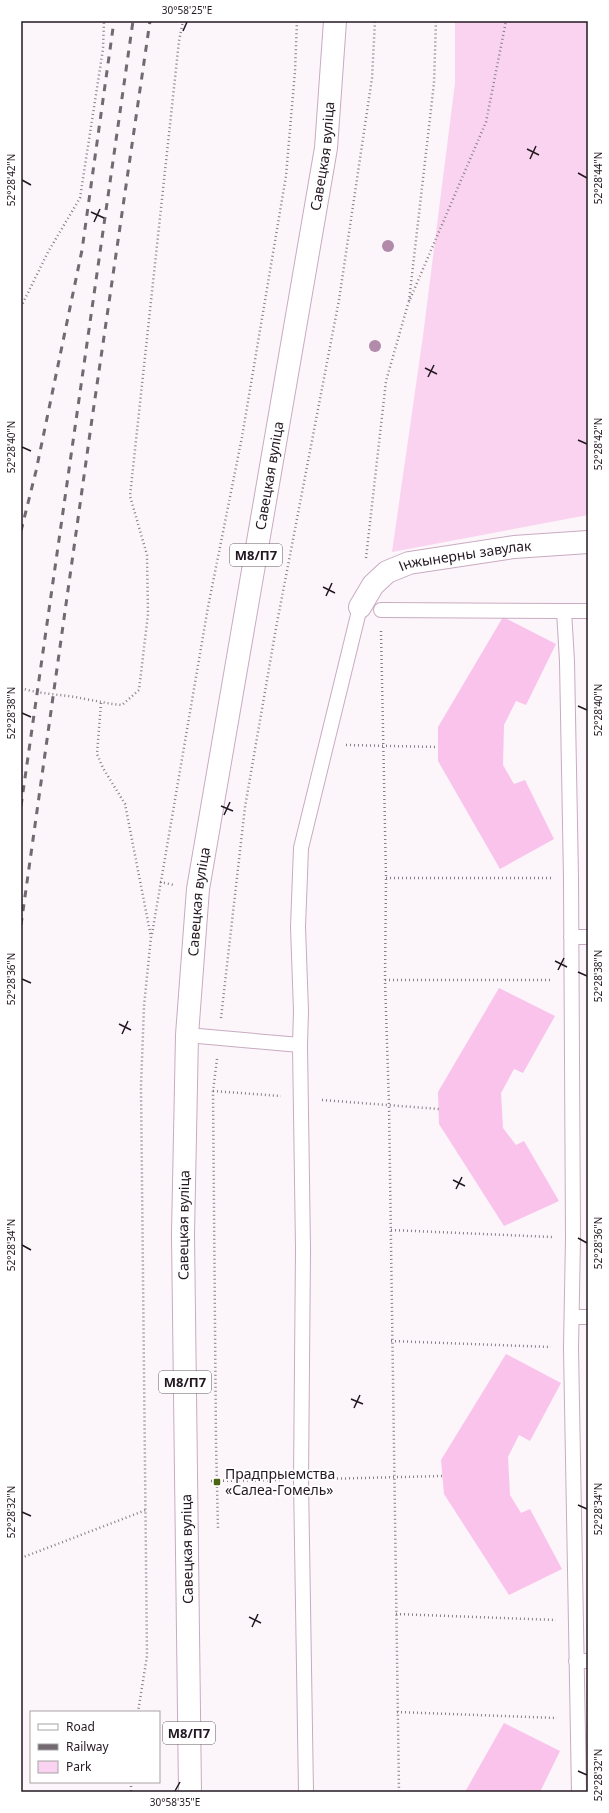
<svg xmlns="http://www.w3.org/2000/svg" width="609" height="1813" font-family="'Noto Sans',sans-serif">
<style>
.green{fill:#f9d3ef}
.building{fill:#fac3ec}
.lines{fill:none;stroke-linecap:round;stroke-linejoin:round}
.service-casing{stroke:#c9abc1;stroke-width:16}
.minor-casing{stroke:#c9abc1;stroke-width:24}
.primary-casing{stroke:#c9abc1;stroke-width:24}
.path{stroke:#887f86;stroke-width:2.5;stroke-dasharray:1 3;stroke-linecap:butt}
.service{stroke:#fff;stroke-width:14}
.minor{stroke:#fff;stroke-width:22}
.primary{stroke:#fff;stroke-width:22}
.rail{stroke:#736971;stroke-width:3;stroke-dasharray:7 7;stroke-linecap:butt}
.tree{fill:#b18ba9}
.ticks{fill:none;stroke:#231821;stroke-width:1.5}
.poi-dot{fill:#4c6515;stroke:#fff;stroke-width:1.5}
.labels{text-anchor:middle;stroke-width:3.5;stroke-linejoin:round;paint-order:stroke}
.shield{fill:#fff;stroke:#655d64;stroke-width:1}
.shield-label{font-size:13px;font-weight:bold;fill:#231821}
.street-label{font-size:14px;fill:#231821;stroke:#fff}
.poi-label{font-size:14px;fill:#231821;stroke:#fff;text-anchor:start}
.neatline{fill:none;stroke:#231821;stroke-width:1.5}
.ticks-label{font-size:10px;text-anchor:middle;fill:#231821}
</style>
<rect width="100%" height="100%" fill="#fcf5fa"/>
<path class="green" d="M455 21H588V515L392 552 423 336 455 83Z"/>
<path class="building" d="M503 617 556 644 526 705 516 701 504 725 503 765 514 784 525 780 554 839 500 869 438 761V727Z
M499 988 555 1016 523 1073 514 1069 501 1093 503 1128 516 1145 524 1141 559 1201 504 1226 439 1124 438 1092Z
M506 1354 561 1383 530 1441 519 1435 508 1457 510 1495 521 1513 530 1509 562 1569 509 1595 444 1494 441 1460Z
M504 1723 560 1751 540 1792H465Z"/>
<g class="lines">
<g class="service-casing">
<path id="service" d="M381 610 564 611 567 661 571 878 573 1238 571 1348 579 1792
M564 611H588
M571 937H588
M187 1035 300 1045 301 1011 298 927 301 848 360 607
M300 1045 303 1249 301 1480 306 1792
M572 1317H588
M576 1661H588"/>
</g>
<g class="minor-casing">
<g id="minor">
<path id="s1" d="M360 607 373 585 387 572 409 563 514 547 588 542"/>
</g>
</g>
<g class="primary-casing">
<g id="primary">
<path id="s2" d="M190 1792 183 1234 187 1035 198 889 326 148 335 21"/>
</g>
</g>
<path class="path" d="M409 301 434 83 436 21
M21 307 48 252 80 198 103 49 104 21
M366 558 386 381 408 304 486 122 506 21
M381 631 386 878 385 980 389 1105 399 1792
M21 688C42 695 64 694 85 699 98 701 109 704 122 705L139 690 148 614 147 555 130 496 179 41 183 21
M101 703 97 754 103 768 125 804 151 937 144 1006 141 1086 147 1656 138 1712
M346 745 438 747
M386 878H552
M160 882 174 885
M152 934 208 607 242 437 286 176 295 71 297 21
M385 980H552
M221 1018 245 807 276 628 339 300 372 78 375 21
M217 1059 213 1091 216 1443 218 1529
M213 1091 281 1096
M322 1100 439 1109
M391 1230 552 1237
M391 1341 551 1347
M321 1479 442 1476
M211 1481 282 1480
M21 1558 146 1510
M396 1614 556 1620
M397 1712 557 1718
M131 1782V1792"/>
<use href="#service" class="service"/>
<use href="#minor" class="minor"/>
<use href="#primary" class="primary"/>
<path class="rail" d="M21 531 36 471 82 250 114 21
M21 806 133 21
M21 925 92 419 150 21"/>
</g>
<g class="tree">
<circle cx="388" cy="246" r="6"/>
<circle cx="375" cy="346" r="6"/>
</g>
<path class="ticks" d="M183 31 187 22M527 149 539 155M530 159 536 146M578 173 587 178M22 180 31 185M91 212 104 218M94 222 100 209M425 368 437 374M428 377 434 365M578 440 587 444M22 447 31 451M323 587 335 593M326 596 332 583M578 706 587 710M22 713 31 717M221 806 233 811M224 815 230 802M555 961 567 967M558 970 564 958M578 972 587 976M22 979 31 983M119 1024 131 1030M122 1034 128 1021M453 1180 465 1186M456 1189 462 1177M578 1238 587 1243M22 1245 31 1250M351 1399 363 1404M354 1408 360 1395M578 1505 587 1509M22 1512 31 1516M249 1617 261 1623M252 1627 258 1614M578 1771 587 1775M175 1791 180 1782"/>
<rect class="poi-dot" x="213" y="1478" width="8" height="8" rx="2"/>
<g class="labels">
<g class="shield">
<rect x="230" y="544" width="52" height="22" rx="3"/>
<rect x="159" y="1371" width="52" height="22" rx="3"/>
<rect x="163" y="1722" width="52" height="22" rx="3"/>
</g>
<g class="shield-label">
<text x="256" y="560">М8/П7</text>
<text x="185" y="1387">М8/П7</text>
<text x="189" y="1738">М8/П7</text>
</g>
<g class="street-label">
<text dy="5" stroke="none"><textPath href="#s2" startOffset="1647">Савецкая вуліца</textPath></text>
<text dy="5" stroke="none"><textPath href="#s2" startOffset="1323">Савецкая вуліца</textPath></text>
<text dy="5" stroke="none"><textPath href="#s1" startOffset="125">Інжынерны завулак</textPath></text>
<text dy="5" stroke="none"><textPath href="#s2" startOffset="891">Савецкая вуліца</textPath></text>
<text dy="5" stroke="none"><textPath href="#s2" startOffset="567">Савецкая вуліца</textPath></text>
<text transform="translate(187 1549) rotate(-91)" y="5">Савецкая вуліца</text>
</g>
<g class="poi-label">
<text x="225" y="1479">Прадпрыемства<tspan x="225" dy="16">«Салеа-Гомель»</tspan></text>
</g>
</g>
<rect width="609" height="1813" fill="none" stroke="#ffffff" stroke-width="44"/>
<rect x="30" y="1711" width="130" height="72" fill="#ffffff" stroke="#a7a3a6"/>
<rect x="38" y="1724" width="20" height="6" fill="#ffffff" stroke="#a7a3a6"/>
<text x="66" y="1731" font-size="12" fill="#231821">Road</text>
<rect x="38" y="1744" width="20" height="6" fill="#736971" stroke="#a7a3a6"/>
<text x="66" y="1751" font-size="12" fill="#231821">Railway</text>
<rect x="38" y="1761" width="20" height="12" fill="#f9d3ef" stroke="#a7a3a6"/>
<text x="66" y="1771" font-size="12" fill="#231821">Park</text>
<rect x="22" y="22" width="565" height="1769" class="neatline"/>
<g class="ticks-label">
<text x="187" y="14">30°58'25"E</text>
<text transform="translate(598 178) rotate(-90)" y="4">52°28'44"N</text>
<text transform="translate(11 180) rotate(-90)" y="4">52°28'42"N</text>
<text transform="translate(598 444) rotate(-90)" y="4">52°28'42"N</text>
<text transform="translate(11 447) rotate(-90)" y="4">52°28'40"N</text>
<text transform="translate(598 710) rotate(-90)" y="4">52°28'40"N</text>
<text transform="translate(11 713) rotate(-90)" y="4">52°28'38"N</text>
<text transform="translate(598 976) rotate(-90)" y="4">52°28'38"N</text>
<text transform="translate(11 979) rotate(-90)" y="4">52°28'36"N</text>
<text transform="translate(598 1243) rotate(-90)" y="4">52°28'36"N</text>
<text transform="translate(11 1245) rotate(-90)" y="4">52°28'34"N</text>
<text transform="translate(598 1509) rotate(-90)" y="4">52°28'34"N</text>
<text transform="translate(11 1512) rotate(-90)" y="4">52°28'32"N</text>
<text transform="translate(598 1775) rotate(-90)" y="4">52°28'32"N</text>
<text x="175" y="1806">30°58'35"E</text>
</g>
</svg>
